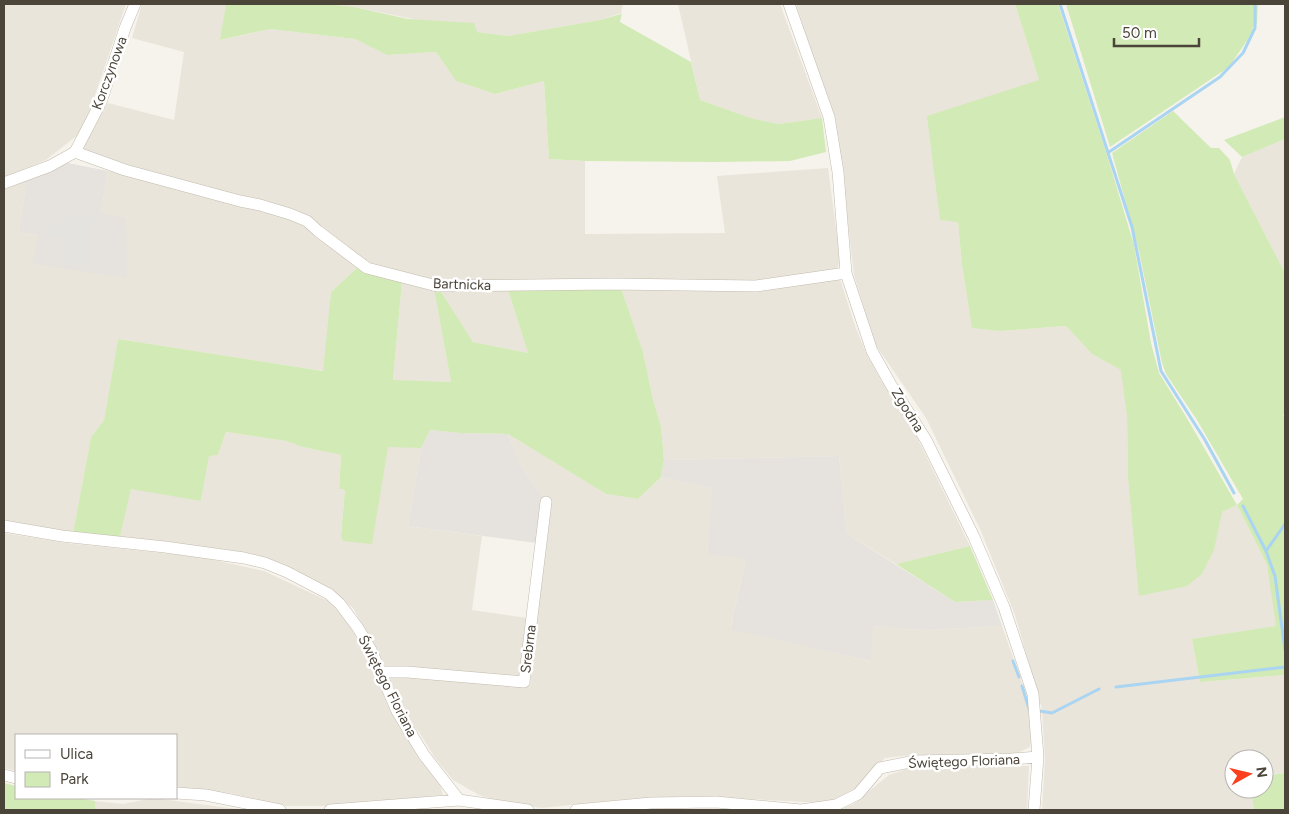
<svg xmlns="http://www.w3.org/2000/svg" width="1289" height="814" font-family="Figtree,sans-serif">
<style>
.residential{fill:#eae5da}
.industrial{fill:#e6e2dd}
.green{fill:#d2eab5}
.parking{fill:#e5e3e0}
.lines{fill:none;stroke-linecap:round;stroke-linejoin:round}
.stream{stroke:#a9d4f2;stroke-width:3}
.street-casing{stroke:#c2bbae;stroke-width:12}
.street{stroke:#fff;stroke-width:11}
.labels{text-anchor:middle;stroke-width:5;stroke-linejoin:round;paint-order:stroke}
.street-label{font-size:14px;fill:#4b4439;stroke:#fff}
</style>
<rect width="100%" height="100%" fill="#f6f3ec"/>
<path class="residential" d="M4 4H126L90 110 79 134 46 160 4 177Z
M142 4H226L221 40 270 29 355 39 387 55 436 52 456 81 495 94 544 81 549 159 585 161V234L725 233 717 176 828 168 840 259 837 270 764 282 441 284 368 265 299 211 241 199 128 167 81 150 108 103 174 120 184 52 132 38Z
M327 4H623L621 13 600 20 508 36 477 32 354 7Z
M678 4H780L822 118 778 124 751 118 700 100Z
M796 4H963L964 5 969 4H1015L1039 80 958 222 962 265 972 327 1000 331 1066 326 1092 354 1122 370 1127 417 1128 476 1222 512 1237 505 1267 565 1277 626 1192 639 1200 682 1285 675V773L1264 776V759H1234V789H1251L1254 810H1042L1045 761 1042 709 1015 615 980 529 926 418 875 344 854 275 838 135Z
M1285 139V273L1234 174 1242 157Z
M108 171 141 178 291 219 312 231 358 267 331 292 324 371 118 339 104 420 91 437 73 533 4 522V190L23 182 26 185 19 232 38 235 101 213Z
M840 279 855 326 866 353 882 382 913 429 970 546 896 564 847 534 839 456 664 460 661 427 653 399 643 352 621 288Z
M402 281 434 289 451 382 393 381Z
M440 290H508L528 353 473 342Z
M226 432 286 441 303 447 341 455 339 489 345 490 341 536 388 446 421 448 408 526 482 536 472 610 527 618 520 677 385 666 353 608 325 586 291 571 236 551 120 537 131 488 201 501 209 455H218Z
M508 434 606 494 638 499 661 477 713 488 707 553 746 559 730 628 869 661 874 626 903 629 927 630 1002 626 1030 706 1032 737 1030 747 1015 754 912 755 885 758 854 790 842 798 825 803 690 796 630 799 542 808 502 802 479 795 453 780 435 758 419 732 414 728 388 675 530 685 551 499 543 497 520 464Z
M4 533 66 543 200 557 264 571 326 600 345 616 372 668 389 705 440 784 443 795 322 806H287L230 793 176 787V735H16V771L4 768Z
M1029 766 1027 810H838L853 804 889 775 913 767Z
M153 798 237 809 240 810H95V801L123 804Z"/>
<path class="industrial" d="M68 163 108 171 101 213 126 218 127 278 33 264 38 235 19 232 26 185 23 182Z
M430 430 460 433 508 434 520 464 543 497 536 543 408 526 421 448Z
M839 456 847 534 955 602 993 600 1002 626 927 630 903 629 874 626 870 661 730 629 746 559 707 554 712 488 661 477 664 460Z"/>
<path class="green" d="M226 4H327L354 7 408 19 474 23 477 32 508 36 600 20 621 14 622 12 620 22 691 62 700 100 751 118 778 124 822 118 826 152 790 161 716 162 585 161 549 159 544 81 495 94 456 81 436 52 387 55 355 39 270 29 220 40Z
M1015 4H1058L1107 155 1134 245 1151 343 1159 373 1188 420 1237 505 1243 499 1197 420 1166 374 1162 363 1139 251 1112 153 1173 111 1211 148H1219L1230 160 1234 174 1285 273V411L1283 416H1285V675L1200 682 1192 639 1276 626 1267 565 1237 505 1222 512 1214 550 1202 574 1187 586 1139 596 1128 476 1127 417 1121 370 1092 354 1066 326 1000 331 972 328 962 265 958 222 940 220 927 116 1039 80Z
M1066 4H1258L1257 24 1254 25 1250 36 1229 67 1110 147Z
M1285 117V139L1242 157 1224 140Z
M358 267 402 281 393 380 451 382 434 289 440 290 473 342 528 353 508 290 621 288 643 352 653 399 661 427 664 460 661 477 638 499 606 494 508 434 460 433 430 430 421 448 388 447 372 544 343 541 341 536 345 490 339 489 341 455 303 447 286 441 226 432 218 455 209 456 201 501 131 489 120 537 73 533 91 437 104 420 118 339 323 371 331 292Z
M970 546 993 600 955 602 896 564Z
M1285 773V810H1254L1251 789H1264V776Z
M4 783 16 786V798H77L95 801V810H4Z"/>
<path class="parking" d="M65 216 92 219 87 266 60 261 62 237 44 233 45 224 63 226Z"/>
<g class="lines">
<path class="stream" d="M1060 4 1132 227 1161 371 1205 440 1234 493
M1255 4V15
M1109 152 1220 77 1243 53 1255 28V16
M1243 506 1266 551 1275 576 1285 650
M1266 551 1285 524
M1013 661 1019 677
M1022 686 1030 712
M1116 687 1285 667
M1040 711 1052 713 1099 689"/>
<g class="street-casing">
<path id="street" d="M789 4 829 117 838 172 846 273 872 351 891 385 926 440 974 537 1004 607 1033 694 1038 757 1034 810
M75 152 125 170 240 201 260 205 290 214 307 221 318 231 367 268 437 286 613 284 756 286 846 273
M4 183 50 166 75 152 101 102 125 28 135 4
M4 526 62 536 165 547 244 558 265 563 287 572 329 594 340 604 358 628 371 650 397 711 424 755 459 800 528 810
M380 672H407L524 682 546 502
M4 775 16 778
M176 793 206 795 280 810
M330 810 459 800
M576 810 651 803 716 802 801 810 836 805 858 794 880 768 915 761 1012 759 1038 757"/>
</g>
<use href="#street" class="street"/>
</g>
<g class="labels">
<g class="street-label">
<text transform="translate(109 73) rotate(-70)" y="5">Korczynowa</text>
<text transform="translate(462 284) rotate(2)" y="5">Bartnicka</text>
<text transform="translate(908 410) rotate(58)" y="5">Zgodna</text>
<text transform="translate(528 649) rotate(-83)" y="5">Srebrna</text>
<text transform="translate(388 686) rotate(63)" y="5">Świętego Floriana</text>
<text transform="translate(964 761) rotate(-2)" y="5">Świętego Floriana</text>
</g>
</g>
<rect width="1289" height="814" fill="none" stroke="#4b4439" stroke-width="10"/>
<rect x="15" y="734" width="162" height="65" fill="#ffffff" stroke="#b7b4b0"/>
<rect x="25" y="750" width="25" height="8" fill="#ffffff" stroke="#b7b4b0"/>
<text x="60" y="759" font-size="15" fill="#4b4439">Ulica</text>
<rect x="25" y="772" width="25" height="15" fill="#d2eab5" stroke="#b7b4b0"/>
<text x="60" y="784" font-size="15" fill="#4b4439">Park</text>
<g transform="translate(1249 774) rotate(82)"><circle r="24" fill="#ffffff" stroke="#b7b4b0"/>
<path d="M0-4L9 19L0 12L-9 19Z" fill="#fc3f1d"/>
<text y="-8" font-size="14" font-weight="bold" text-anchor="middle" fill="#4b4439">N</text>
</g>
<path d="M1114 38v8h85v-8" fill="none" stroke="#4b4439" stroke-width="2.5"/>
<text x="1122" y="38" font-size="15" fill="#4b4439" stroke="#ffffff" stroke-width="4" paint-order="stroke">50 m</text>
</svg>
